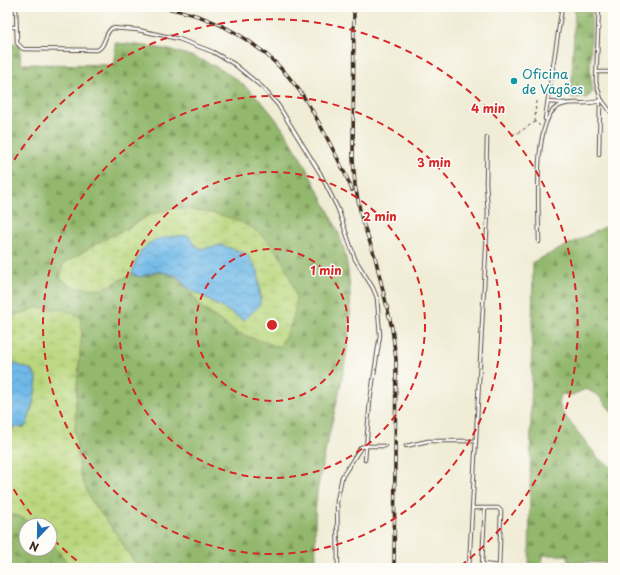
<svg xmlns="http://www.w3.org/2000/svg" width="620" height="575" font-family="'Playpen Sans',sans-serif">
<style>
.forest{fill:url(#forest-firs);stroke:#677146;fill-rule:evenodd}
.wetland{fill:url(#wetland-marsh);stroke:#7a804e}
.water{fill:url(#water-waves);stroke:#557283}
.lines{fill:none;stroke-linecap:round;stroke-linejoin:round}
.service-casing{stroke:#56473a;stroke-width:4.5}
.path{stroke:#56473a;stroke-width:1;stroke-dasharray:3 3;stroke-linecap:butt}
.service{stroke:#fff;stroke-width:2.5}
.rail-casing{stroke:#3b2a1e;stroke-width:3.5}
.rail{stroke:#fdfcf7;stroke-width:2;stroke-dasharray:6;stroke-linecap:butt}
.ring{fill:none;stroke:#d62828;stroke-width:2;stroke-dasharray:7 5}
.culture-dot{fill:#0f9aa8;stroke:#fdfcf7;stroke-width:1.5}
.labels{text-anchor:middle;stroke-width:3;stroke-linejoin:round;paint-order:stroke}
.culture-label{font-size:13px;fill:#0d838f;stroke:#fdfcf7;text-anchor:start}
.centre{fill:#d62828;stroke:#fdfcf7;stroke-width:2}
.ring-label{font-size:12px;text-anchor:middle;font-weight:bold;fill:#d62828;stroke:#fdfcf7;stroke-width:3;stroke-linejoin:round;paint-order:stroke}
</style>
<defs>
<pattern id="forest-firs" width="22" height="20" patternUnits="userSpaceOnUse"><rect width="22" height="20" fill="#93b86d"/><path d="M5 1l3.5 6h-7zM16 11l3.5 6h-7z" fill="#799659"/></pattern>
<pattern id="wetland-marsh" width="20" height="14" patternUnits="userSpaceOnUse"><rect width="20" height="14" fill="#bad77e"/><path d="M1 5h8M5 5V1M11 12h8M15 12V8" fill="none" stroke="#a1b96c"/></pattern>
<pattern id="water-waves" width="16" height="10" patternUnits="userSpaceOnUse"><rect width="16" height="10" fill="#6fb9e8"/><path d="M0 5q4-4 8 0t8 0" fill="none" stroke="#5c97bb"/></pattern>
</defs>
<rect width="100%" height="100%" fill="#fdfcf7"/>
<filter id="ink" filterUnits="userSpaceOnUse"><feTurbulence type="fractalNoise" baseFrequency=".025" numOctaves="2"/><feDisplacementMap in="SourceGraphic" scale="8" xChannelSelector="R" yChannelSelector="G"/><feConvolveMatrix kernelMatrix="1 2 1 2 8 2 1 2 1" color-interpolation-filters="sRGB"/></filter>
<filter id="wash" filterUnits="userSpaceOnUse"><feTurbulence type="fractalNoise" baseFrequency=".012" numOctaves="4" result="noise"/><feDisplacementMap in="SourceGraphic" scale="16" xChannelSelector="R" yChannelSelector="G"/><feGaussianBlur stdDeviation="0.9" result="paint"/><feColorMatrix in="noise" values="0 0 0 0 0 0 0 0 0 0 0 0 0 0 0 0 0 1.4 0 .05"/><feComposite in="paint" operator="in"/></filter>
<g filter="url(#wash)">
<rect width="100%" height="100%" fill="#f0ecd6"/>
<path class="forest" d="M575 7H592L590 72 593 92 587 98H571Z
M115 43C153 46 192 51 225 72 270 99 294 144 317 189 327 208 337 226 343 246 349 267 351 293 350 315 349 362 334 411 324 457 321 472 317 487 316 502 314 524 316 546 316 568H138L112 528 91 501 80 474 75 431 80 317C50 304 37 308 7 318V44H19L21 64 115 65ZM149 215 220 320C214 316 206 313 202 308 190 297 186 280 170 274 156 268 140 282 132 274L60 278 63 264C91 246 121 233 149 215Z
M612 211 613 413 598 395 586 389 572 395 561 394 559 403 562 412 599 459 613 468V568L612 563 568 562V555H543L542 568H529L533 262 611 224Z
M15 514 23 517 34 525H26V549H50V541L72 568H7V515Z"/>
<path class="wetland" d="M174 208C227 213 270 222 290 278 292 284 296 293 296 299 296 316 288 333 279 347L238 333 202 308 188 288 244 320 261 299 258 271 247 254 221 245 202 249 195 245 188 235C166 238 151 235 139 256 136 262 133 267 132 274L102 289 72 287 60 278 63 264 101 241 128 228 149 215Z
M37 308 65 310 80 317 82 330 77 384 75 431 80 474 91 501 112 528 138 568H72L50 541V525C45 525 38 526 34 524 23 520 20 513 7 515V428L25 427C30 419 36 391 37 380L32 370 7 361V318Z"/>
<path class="water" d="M188 235 195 245 202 249 221 245 247 254 258 271 260 305 244 320 188 288 177 276 159 271 140 277 132 274C133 267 137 260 140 253 152 235 169 238 188 235Z
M7 361 32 370 37 379C37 386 29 424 25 427L7 428Z"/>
</g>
<g filter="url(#ink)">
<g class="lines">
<g class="service-casing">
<path id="service" d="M16 7 17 43 23 49 97 50C106 47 104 33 112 28L138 30 179 39 213 52 234 64 262 87 278 105 320 173 338 209 355 259 373 288 377 298 380 335 370 401 365 460
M599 7 596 82 601 99 613 115
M7 27H16
M597 72H613
M548 102 565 103
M545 119 562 7
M599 154 600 101
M539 242C539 214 532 122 557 107 570 99 586 107 602 100
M406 446 428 441H476
M472 508H498L501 511 499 568
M485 508 482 564 499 566
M338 568 337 501 342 477 361 447 366 446H385
M469 568 488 213 486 183 487 138"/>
</g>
<path class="path" d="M536 101 535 121 540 126
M512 134H516L535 122"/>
<use href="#service" class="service"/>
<g class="rail-casing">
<path id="rail" d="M158 7C214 14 266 44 299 90 310 105 318 121 327 138 336 155 345 172 352 190
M354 7 353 158 355 185 362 220 375 257 392 328 396 359 394 568"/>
</g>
<use href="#rail" class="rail"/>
</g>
</g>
<g class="ring">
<circle cx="272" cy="325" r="76"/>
<circle cx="272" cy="325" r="153"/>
<circle cx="272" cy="325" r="229"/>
<path d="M86 568A306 306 0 0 1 50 536M39 524A306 306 0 0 1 8 480M8 170A306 306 0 1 1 458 568"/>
</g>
<circle class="culture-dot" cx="514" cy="81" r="4"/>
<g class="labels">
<g class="culture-label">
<text x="522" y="79">Oficina<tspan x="522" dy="15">de Vagões</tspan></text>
</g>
</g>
<circle cx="272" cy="325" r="6" class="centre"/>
<g class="ring-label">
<text x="488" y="113">4 min</text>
<text x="434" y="167">3 min</text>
<text x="380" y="221">2 min</text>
<text x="326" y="275">1 min</text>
</g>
<rect width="620" height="575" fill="none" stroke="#fdfcf7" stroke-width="24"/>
<g transform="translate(38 537) rotate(202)"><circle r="19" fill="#fdfcf7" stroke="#afa8a0"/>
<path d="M0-3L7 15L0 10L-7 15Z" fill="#1f6fb2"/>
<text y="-6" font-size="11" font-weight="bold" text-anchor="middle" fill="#3b2a1e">N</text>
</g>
</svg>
